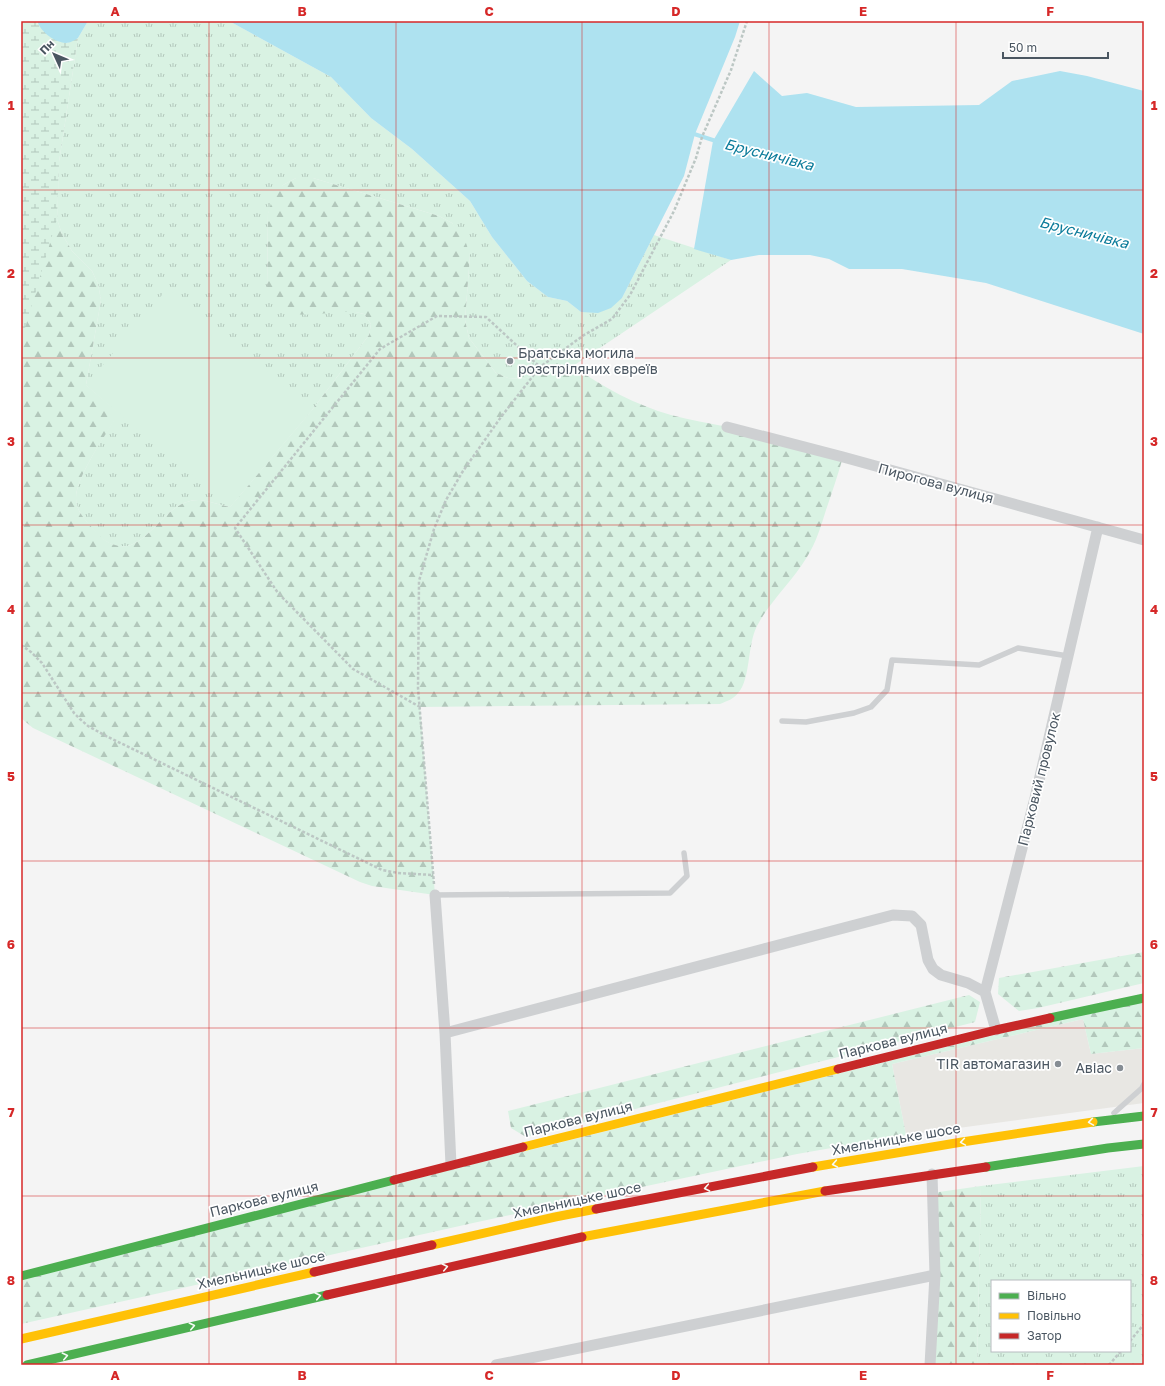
<svg xmlns="http://www.w3.org/2000/svg" width="1165" height="1386" font-family="'Golos Text',sans-serif">
<style>
.commercial{fill:#e8e7e3}
.grass{fill:url(#grass-tufts);fill-rule:evenodd}
.forest{fill:url(#forest-firs)}
.wetland{fill:url(#wetland-marsh)}
.pitch{fill:#d9f2e3}
.water{fill:#aee2f0}
.lines{fill:none;stroke-linecap:round;stroke-linejoin:round}
.stream{stroke:#aee2f0;stroke-width:4}
.path{stroke:#bcc7c4;stroke-width:2.5;stroke-dasharray:3 2;stroke-linecap:butt}
.lane{stroke:#ced0d2;stroke-width:5.5}
.street{stroke:#ced0d2;stroke-width:11}
.fast{stroke:#4caf50;stroke-width:9}
.slow{stroke:#ffc107;stroke-width:9}
.jam{stroke:#c62828;stroke-width:9}
.oneway{stroke:#f6fbf6}
.grid{fill:none;stroke:#d62828;stroke-width:1;stroke-opacity:0.55}
.poi-dot{fill:#868d94;stroke:#fff;stroke-width:1.5}
.labels{text-anchor:middle;stroke-width:3.5;stroke-linejoin:round;paint-order:stroke}
.poi-label{font-size:14px;fill:#4a5661;stroke:#fff;text-anchor:end}
.street-label{font-size:14px;fill:#4a5661;stroke:#fff}
.water-label{font-size:15px;font-style:italic;fill:#0c7c9b;stroke:#fff}
.neatline{fill:none;stroke:#d62828;stroke-width:1.5}
.grid-label{font-size:13px;text-anchor:middle;font-weight:bold;fill:#d62828}
</style>
<defs>
<pattern id="grass-tufts" width="24" height="20" patternUnits="userSpaceOnUse"><rect width="24" height="20" fill="#d9f2e3"/><path d="M3 7l-1-3M5 7V3M7 7l1-3M15 17l-1-3M17 17v-4M19 17l1-3" fill="none" stroke="#b2c7bb"/></pattern>
<pattern id="forest-firs" width="22" height="20" patternUnits="userSpaceOnUse"><rect width="22" height="20" fill="#d9f2e3"/><path d="M5 1l3.5 6h-7zM16 11l3.5 6h-7z" fill="#b2c7bb"/></pattern>
<pattern id="wetland-marsh" width="20" height="14" patternUnits="userSpaceOnUse"><rect width="20" height="14" fill="#d9f2e3"/><path d="M1 5h8M5 5V1M11 12h8M15 12V8" fill="none" stroke="#b2c7bb"/></pattern>
</defs>
<rect width="100%" height="100%" fill="#f4f4f4"/>
<path class="commercial" d="M1083 1019 1091 1054 1144 1048V1103L906 1135 892 1064Z"/>
<path class="grass" d="M88 21H229L331 77 371 118 412 149 470 201 492 237 527 281 548 297 567 301 581 312 622 298 654 235 731 260 573 366 522 379 508 378 496 373 469 338 465 320 470 255 452 223 439 216 313 178H296L283 185 268 213 267 291 364 314 371 324 369 335 312 410 230 507C220 505 210 501 200 500 181 499 167 514 155 527 147 534 141 541 131 545 119 549 106 543 98 535 90 525 76 513 76 499 75 478 107 433 118 413L86 385 101 300 98 284 92 271 72 251 62 234 57 219 59 162 78 38Z
M1144 1166V1365H977L981 1186ZM992 1281H1130V1351H992Z"/>
<path class="forest" d="M21 143 59 162 57 219 62 234 72 251 92 271 98 284 101 300 86 385 119 413C107 433 75 478 76 499 76 513 90 525 98 534 106 543 119 549 131 545 141 541 147 534 155 527 167 514 181 499 200 500 210 501 220 505 230 507L312 410 369 335 371 324 364 314C338 306 290 326 272 303 270 300 269 295 267 291L268 213 273 197 283 185 296 178H313L439 216 452 223 465 240 470 255 465 320 469 338 496 373 508 378 522 379 573 366C602 387 636 405 671 415 690 420 709 423 728 427 766 437 805 447 843 457 838 475 832 492 826 510 821 526 816 543 807 557 792 582 770 601 757 626 747 645 751 679 738 693 734 699 727 701 720 704L420 707 435 895 372 886 360 882 33 728 21 718Z
M1144 952V983L1038 1008 1019 1011 998 994 999 978Z
M969 995 980 1002 975 1022 526 1137 511 1128 508 1111Z
M1144 998V1048L1091 1054 1083 1019 892 1064 906 1135 797 1154 473 1223 21 1324V1276Z
M981 1186 977 1365H930L932 1193Z"/>
<path class="wetland" d="M21 21H37V23L67 43 78 38 59 162 57 219 21 342Z"/>
<path class="pitch" d="M168 288 312 410 230 507 86 385Z"/>
<path class="water" d="M37 21H88L78 38C75 40 70 43 66 43 54 42 41 32 37 21Z
M229 21H740L735 37 695 134 684 176 622 298 611 308 598 313 581 312 567 301 548 297 527 281 492 237 470 201 412 149 371 118 331 77Z
M754 71 782 96 807 93 856 107 979 105 1012 81 1060 71 1087 76 1144 91V334L986 283 902 269H849L829 259 810 255H759L731 260 694 249 713 141Z"/>
<g class="lines">
<path class="stream" d="M691 133 719 142"/>
<path class="path" d="M21 645 31 652 42 663 74 713 80 719 88 726 106 736 382 870 398 873 433 875
M420 707 353 669 278 593 235 528 380 349 437 316 486 317 540 367
M434 884 418 688 419 581 434 529 446 500 463 471 501 417 540 367 584 335 612 319 630 295 674 211 696 158 702 137 731 70 747 21
M1130 1341 1144 1324
M1109 1365 1121 1351"/>
<path class="lane" d="M782 721 806 722 854 713 871 707 887 690 892 660 979 665 1018 648 1068 656
M435 895 670 893 687 876 684 853
M1114 1113 1142 1088 1144 1084"/>
<path class="street" d="M727 427 843 457 1144 540
M435 895 445 1033 451 1165
M996 1030 985 992 1035 798 1098 527
M445 1033 893 915 912 916 921 925 928 960 933 969 941 975 968 983 985 992
M496 1365 935 1275
M930 1365 935 1275 932 1174"/>
<path class="fast" d="M1050 1018 1144 998
M1093 1122 1144 1116
M986 1167 1108 1148 1144 1144
M21 1276 394 1180
M27 1365 327 1295"/>
<path class="slow" d="M523 1147 838 1069
M813 1167 962 1142 1093 1122
M582 1237 825 1191
M432 1245 555 1217 596 1209
M21 1339 314 1272"/>
<path class="jam" d="M838 1069 996 1030 1050 1018
M394 1180 523 1147
M825 1191 986 1167
M596 1209 813 1167
M314 1272 432 1245
M327 1295 582 1237"/>
</g>
<defs><path id="oneway-chevron" d="M-2-3.5L2.5 0L-2 3.5" fill="none" stroke-width="1.6" stroke-linecap="round" stroke-linejoin="round"/></defs>
<g class="oneway">
<use href="#oneway-chevron" transform="translate(1091 1122) rotate(171)"/>
<use href="#oneway-chevron" transform="translate(963 1142) rotate(171)"/>
<use href="#oneway-chevron" transform="translate(835 1164) rotate(170)"/>
<use href="#oneway-chevron" transform="translate(707 1188) rotate(169)"/>
<use href="#oneway-chevron" transform="translate(445 1267) rotate(-13)"/>
<use href="#oneway-chevron" transform="translate(318 1296) rotate(-13)"/>
<use href="#oneway-chevron" transform="translate(192 1326) rotate(-13)"/>
<use href="#oneway-chevron" transform="translate(65 1356) rotate(-13)"/>
</g>
<path class="grid" d="M209 21V1365M396 21V1365M582 21V1365M769 21V1365M956 21V1365M21 190H1144M21 358H1144M21 525H1144M21 693H1144M21 861H1144M21 1028H1144M21 1196H1144"/>
<g class="poi-dot">
<circle cx="510" cy="361" r="4"/>
<circle cx="1058" cy="1064" r="4"/>
<circle cx="1120" cy="1068" r="4"/>
</g>
<g class="labels">
<g class="poi-label">
<text x="518" y="358" text-anchor="start">Братська могила<tspan x="518" dy="16">розстріляних євреїв</tspan></text>
<text x="1050" y="1069">TIR автомагазин</text>
<text x="1112" y="1073">Авіас</text>
</g>
<g class="street-label">
<text transform="translate(936 483) rotate(15)" y="5">Пирогова вулиця</text>
<text transform="translate(1039 779) rotate(-76)" y="5">Парковий провулок</text>
<text transform="translate(893 1041) rotate(-14)" y="5">Паркова вулиця</text>
<text transform="translate(578 1119) rotate(-14)" y="5">Паркова вулиця</text>
<text transform="translate(896 1139) rotate(-10)" y="5">Хмельницьке шосе</text>
<text transform="translate(264 1199) rotate(-14)" y="5">Паркова вулиця</text>
<text transform="translate(577 1200) rotate(-12)" y="5">Хмельницьке шосе</text>
<text transform="translate(261 1270) rotate(-13)" y="5">Хмельницьке шосе</text>
</g>
<g class="water-label">
<text transform="translate(769 155) rotate(14)" y="5">Брусничівка</text>
<text transform="translate(1084 233) rotate(14)" y="5">Брусничівка</text>
</g>
</g>
<rect width="1165" height="1386" fill="none" stroke="#ffffff" stroke-width="44"/>
<rect x="991" y="1280" width="140" height="72" fill="#ffffff" stroke="#b7bbc0"/>
<rect x="999" y="1293" width="20" height="6" fill="#4caf50" stroke="#b7bbc0"/>
<text x="1027" y="1300" font-size="12" fill="#4a5661">Вільно</text>
<rect x="999" y="1313" width="20" height="6" fill="#ffc107" stroke="#b7bbc0"/>
<text x="1027" y="1320" font-size="12" fill="#4a5661">Повільно</text>
<rect x="999" y="1333" width="20" height="6" fill="#c62828" stroke="#b7bbc0"/>
<text x="1027" y="1340" font-size="12" fill="#4a5661">Затор</text>
<g transform="translate(54 54) rotate(314)" stroke="#ffffff" stroke-width="3" paint-order="stroke">
<path d="M0-3L7 15L0 10L-7 15Z" fill="#4a5661"/>
<text y="-6" font-size="11" font-weight="bold" text-anchor="middle" fill="#4a5661">Пн</text>
</g>
<path d="M1003 52v6h105v-6" fill="none" stroke="#4a5661" stroke-width="2"/>
<text x="1009" y="52" font-size="12" fill="#4a5661" stroke="#ffffff" stroke-width="3" paint-order="stroke">50 m</text>
<rect x="22" y="22" width="1121" height="1342" class="neatline"/>
<g class="grid-label">
<text x="115" y="16">A</text>
<text x="302" y="16">B</text>
<text x="489" y="16">C</text>
<text x="676" y="16">D</text>
<text x="863" y="16">E</text>
<text x="1050" y="16">F</text>
<text x="11" y="110">1</text>
<text x="1154" y="110">1</text>
<text x="11" y="278">2</text>
<text x="1154" y="278">2</text>
<text x="11" y="446">3</text>
<text x="1154" y="446">3</text>
<text x="11" y="614">4</text>
<text x="1154" y="614">4</text>
<text x="11" y="781">5</text>
<text x="1154" y="781">5</text>
<text x="11" y="949">6</text>
<text x="1154" y="949">6</text>
<text x="11" y="1117">7</text>
<text x="1154" y="1117">7</text>
<text x="11" y="1285">8</text>
<text x="1154" y="1285">8</text>
<text x="115" y="1380">A</text>
<text x="302" y="1380">B</text>
<text x="489" y="1380">C</text>
<text x="676" y="1380">D</text>
<text x="863" y="1380">E</text>
<text x="1050" y="1380">F</text>
</g>
</svg>
